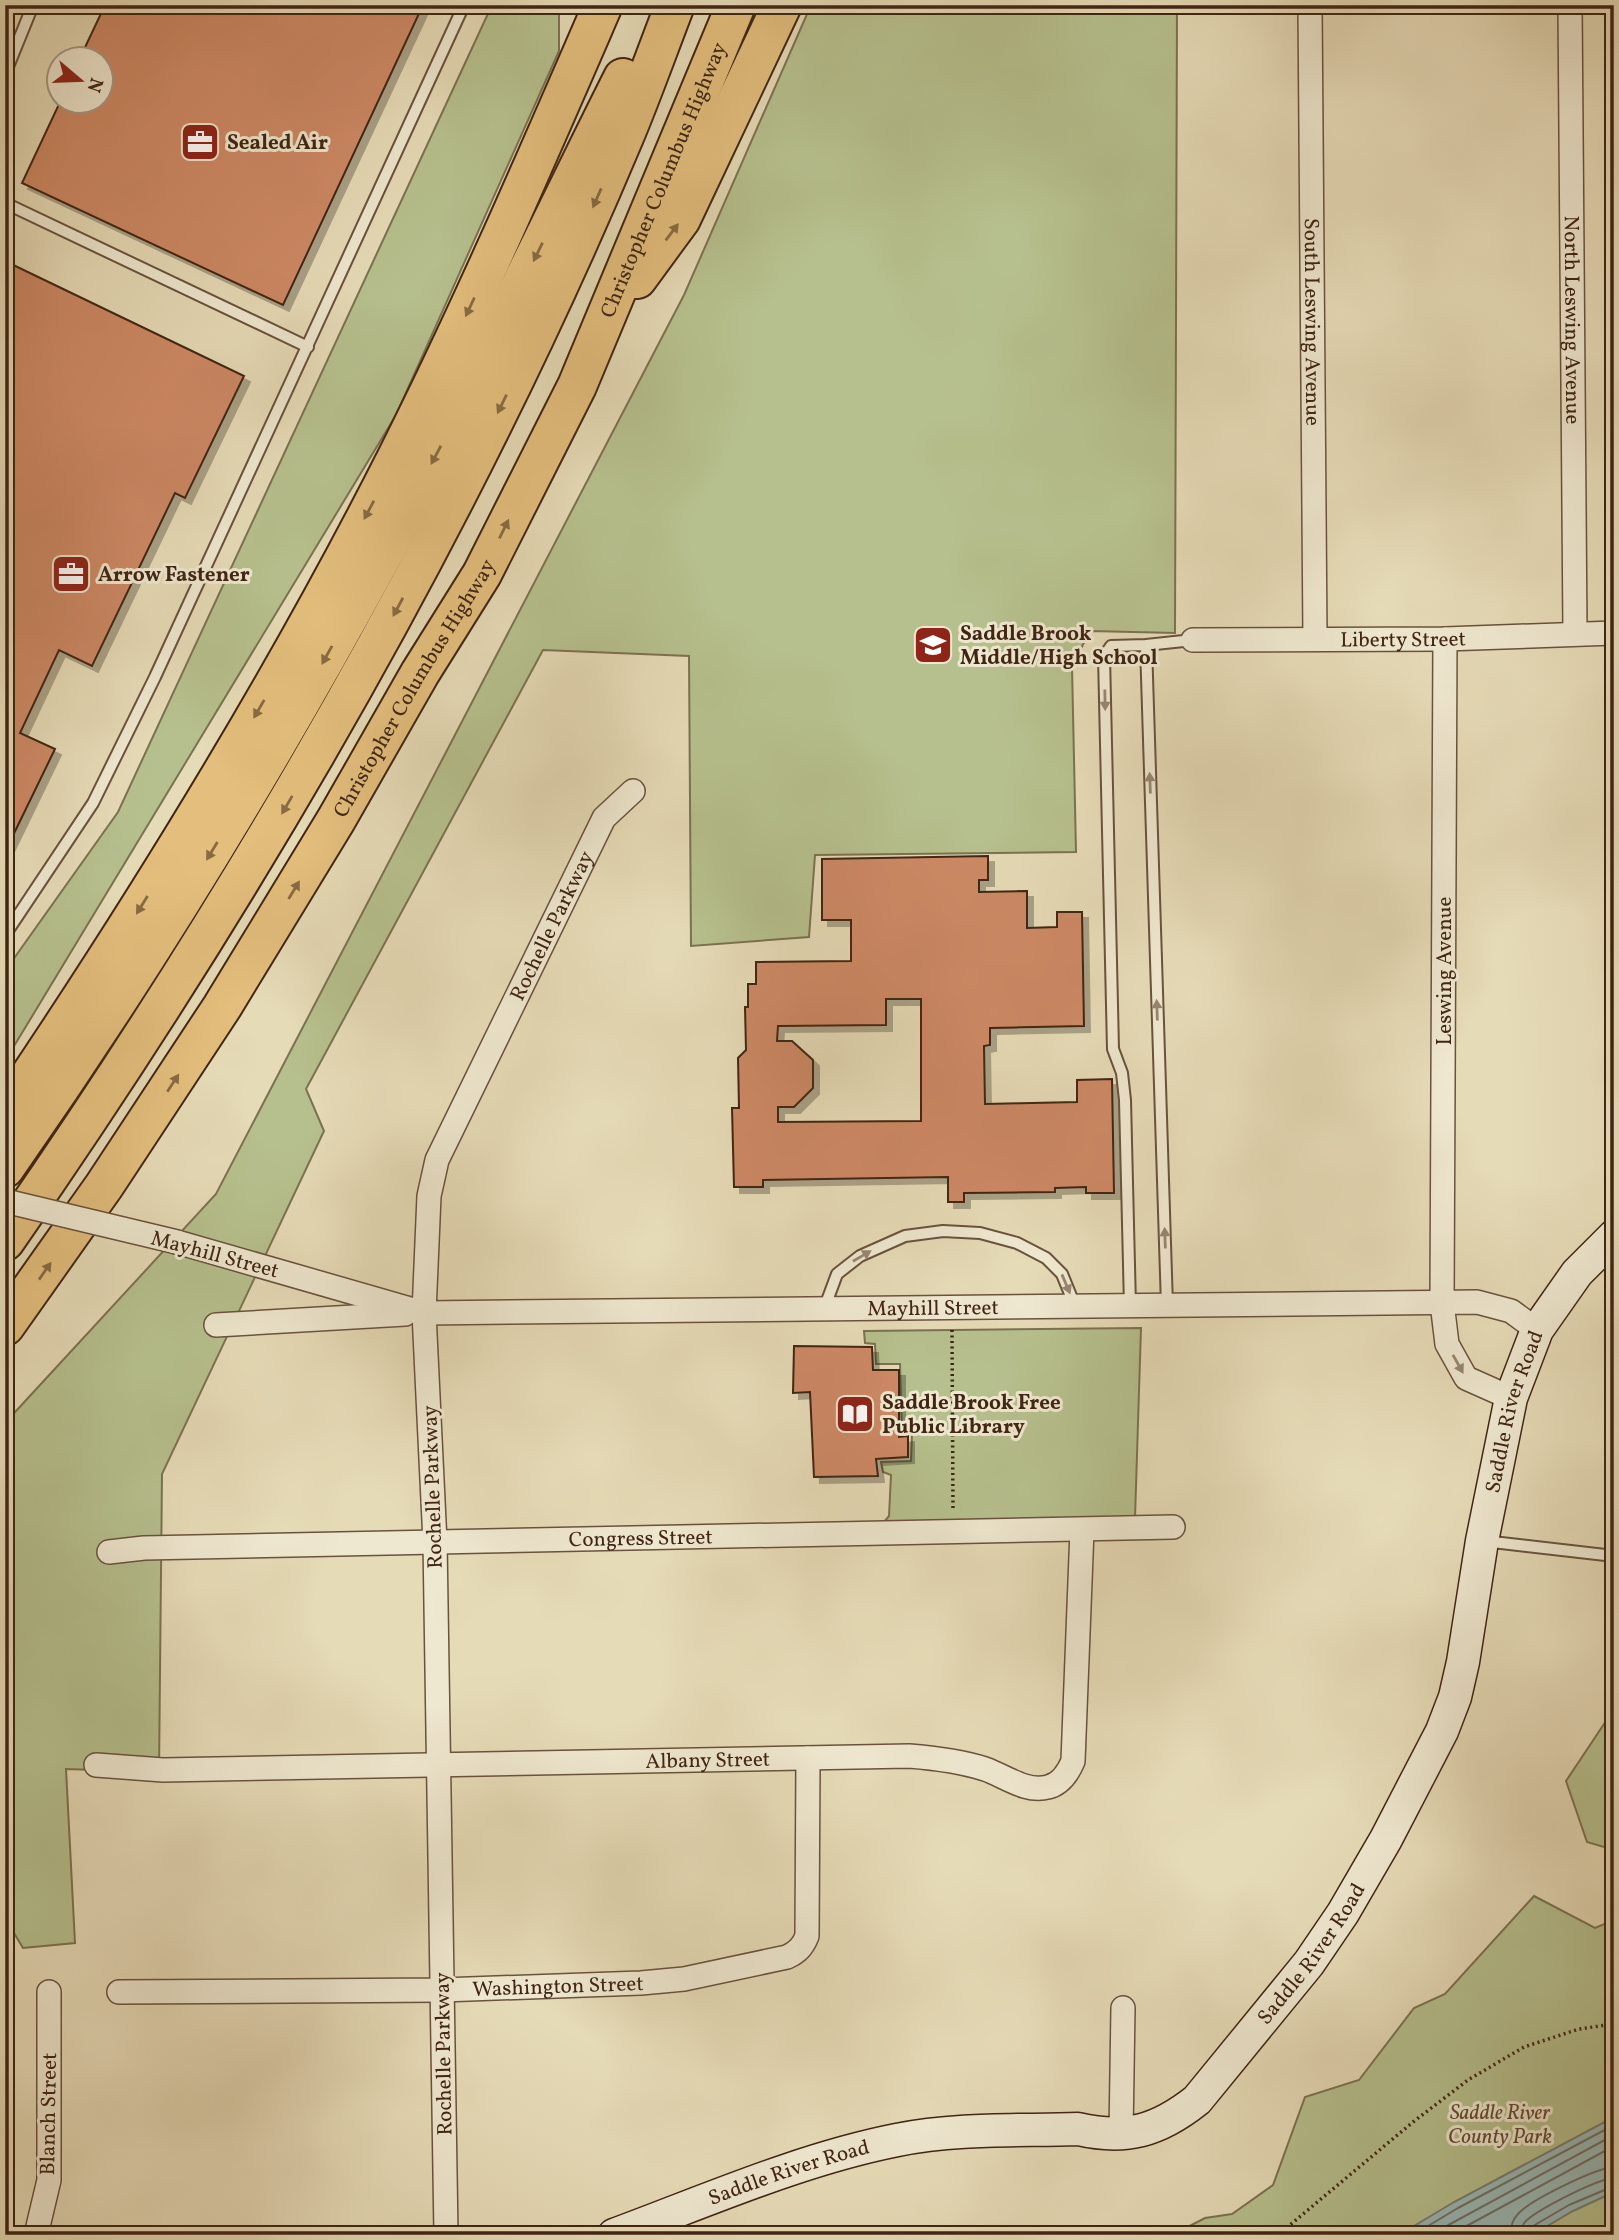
<svg xmlns="http://www.w3.org/2000/svg" width="1619" height="2240" font-family="Vollkorn,serif">
<style>
.green{fill:#b6c08e;stroke:#7b7251;stroke-width:2}
.water{fill:#99b9b8;stroke:#757e76;stroke-width:2}
.lines{fill:none;stroke-linecap:round;stroke-linejoin:round}
.shore{stroke:#6c6f66;stroke-width:2}
.building{fill:#cd8965;stroke:#402514;stroke-width:2;fill-rule:evenodd;filter:url(#shadow)}
.lane-casing{stroke:#6a523d;stroke-width:14}
.street-casing{stroke:#6a523d;stroke-width:26}
.secondary-casing{stroke:#402514;stroke-width:35}
.highway-casing{stroke:#402514;stroke-width:42}
.path{stroke:#402514;stroke-width:3.5;stroke-dasharray:2 3.5;stroke-linecap:butt}
.lane{stroke:#efe8d0;stroke-width:10}
.street{stroke:#efe8d0;stroke-width:23}
.secondary{stroke:#efe8d0;stroke-width:32}
.highway{stroke:#e3be7c;stroke-width:38}
.street-bridge-casing{stroke:#6a523d;stroke-width:26;stroke-linecap:butt}
.street-bridge{stroke:#efe8d0;stroke-width:23}
.oneway{fill:#896a43}
.oneway2{fill:#988672}
.labels{text-anchor:middle;stroke-width:6;stroke-linejoin:round;paint-order:stroke}
.poi-label{font-size:21px;font-weight:bold;fill:#402514;stroke:#efe8d0;text-anchor:start}
.street-label{font-size:21px;fill:#402514;stroke:#efe8d0}
.park-label{font-size:21px;font-style:italic;fill:#5e4c32;stroke:#efe8d0}
</style>
<defs>
<filter id="shadow"><feDropShadow dx="6" dy="6" stdDeviation="0" flood-color="#0004"/></filter>
</defs>
<rect width="100%" height="100%" fill="#e6dbb7"/>
<filter id="stains"><feTurbulence type="fractalNoise" baseFrequency=".00286" numOctaves="4"/><feColorMatrix values="0 0 0 0 .2 0 0 0 0 .09 0 0 0 0 .02 0 0 0 .5 -.17"/></filter>
<radialGradient id="worn" r=".72"><stop offset=".6" stop-color="#630" stop-opacity="0"/><stop offset="1" stop-color="#630" stop-opacity=".3"/></radialGradient>
<path class="green" d="M492 5H559V51L396 415 5 1061V971L118 812Z
M811 5H1177L1175 633 1090 631 1072 666 1076 852 815 855 809 937 691 946 689 656 543 650 306 1089 324 1131 162 1474 159 1772 66 1769 75 1943 23 1948 5 1918V1423L216 1194 684 295Z
M1141 1328 1135 1518 884 1522 889 1516 891 1475 883 1472 881 1462 911 1461 912 1433 902 1432 900 1364H876L875 1344 865 1343 864 1331Z
M1612 1712H1614V1850L1587 1842 1566 1781Z
M1534 1896 1595 1928 1614 1920V2235H1172L1205 2218 1232 2214 1273 2185 1305 2097 1359 2080 1414 2008 1445 1994Z"/>
<path class="water" d="M1614 2117V2192L1573 2211 1532 2235H1399L1454 2202Z"/>
<g class="lines">
<path class="shore" d="M1413 2235 1458 2208 1614 2125
M1430 2235 1614 2135
M1450 2235 1614 2146
M1510 2235C1511 2227 1512 2220 1518 2214 1530 2200 1596 2168 1614 2167
M1521 2235C1521 2229 1522 2224 1527 2220 1541 2208 1597 2179 1614 2178
M1530 2235 1533 2226 1569 2205 1614 2186"/>
</g>
<path class="building" d="M105 5H423L283 305 22 183 60 102H102V60H79Z
M7 262 244 376 185 498 175 493 92 666 59 650 20 733 55 749 5 852Z
M988 856V880H979V892L1027 891V928L1057 927V912H1082L1084 1026 990 1028V1045L984 1046 985 1104 1077 1102V1080L1112 1079 1114 1193H1086V1187L1055 1188V1192L964 1193V1202H948V1177L763 1180V1187H734L732 1108H739L738 1058 746 1050 745 1007H748V984H756V962L851 961V920H822V859ZM886 999H921V1121L778 1122V1107H794L813 1088V1060L792 1041H777L778 1026 886 1025Z
M794 1346 872 1347 873 1370H899V1437L908 1436V1457L876 1459 878 1476 814 1477 810 1392 793 1393Z"/>
<g class="lines">
<g class="lane-casing">
<path id="lane" d="M5 74 33 5
M5 203 308 347
M1146 645 1193 640
M5 935 93 803 155 677 464 5
M1130 1306 1125 1100 1122 1073 1113 1049 1104 656 1111 646 1146 645 1167 1306
M824 1309 837 1274 860 1256 905 1236 943 1231 980 1233 1017 1243 1046 1258 1062 1274 1075 1306
M1484 1541 1614 1556"/>
</g>
<g class="street-casing">
<g id="street">
<path id="s1" d="M1310 5 1315 639"/>
<path id="s2" d="M1570 5 1575 633"/>
<path d="M1445 639 1442 1303 1447 1344 1466 1378 1511 1398"/>
<path id="s3" d="M1193 640 1445 639 1614 633"/>
<path id="s4" d="M177 1242 424 1313 1477 1302 1511 1311 1537 1330"/>
<path d="M216 1325 405 1314"/>
<path id="s5" d="M109 1552 144 1548 1173 1527"/>
<path id="s6" d="M96 1765 163 1770 909 1756C935 1758 960 1761 985 1769 1005 1776 1026 1793 1048 1787 1061 1784 1068 1773 1073 1761L1082 1530"/>
<path id="s7" d="M119 1992 442 1990 641 1983 684 1979 787 1957C798 1952 803 1946 807 1936L808 1758"/>
<path d="M1121 2134 1123 2008"/>
<path d="M36 2235 49 2180V1992"/>
<path id="s8" d="M446 2235 435 1542 424 1313 429 1196 437 1160 604 818 633 791"/>
</g>
</g>
<g class="secondary-casing">
<g id="secondary">
<path id="s9" d="M614 2235C706 2201 801 2159 897 2140 956 2128 1017 2131 1078 2129 1126 2140 1158 2131 1197 2100L1309 1963 1343 1913 1386 1839 1442 1731 1455 1697 1463 1662 1482 1541 1511 1398 1537 1330 1577 1273 1614 1236"/>
</g>
</g>
<g class="highway-casing">
<g id="highway">
<path d="M637 279 681 219 782 5"/>
<path d="M5 1113C148 901 283 683 398 455 472 308 537 157 603 5"/>
<path d="M5 1168C141 973 266 770 379 562 466 403 542 239 623 78"/>
<path d="M5 1241C246 894 460 528 624 137 642 94 658 49 675 5"/>
<path id="s10" d="M5 1326 104 1186 222 1007 336 820 420 673 482 574 577 386 736 5"/>
</g>
</g>
<path class="path" d="M952 1330 953 1510
M1278 2235 1413 2122 1468 2080 1524 2047 1579 2029 1614 2024"/>
<use href="#lane" class="lane"/>
<use href="#street" class="street"/>
<use href="#secondary" class="secondary"/>
<use href="#highway" class="highway"/>
<g class="street-bridge-casing">
<path id="street-bridge" d="M5 1201 177 1242"/>
</g>
<use href="#street-bridge" class="street-bridge"/>
</g>
<defs><path id="oneway-solid" d="M-6-.8H1V-3.2L6.5 0L1 3.2V.8H-6Z" transform="scale(1.75)"/></defs>
<g class="oneway">
<use href="#oneway-solid" transform="translate(597 198) rotate(114)"/>
<use href="#oneway-solid" transform="translate(672 232) rotate(-53)"/>
<use href="#oneway-solid" transform="translate(538 252) rotate(116)"/>
<use href="#oneway-solid" transform="translate(470 307) rotate(115)"/>
<use href="#oneway-solid" transform="translate(502 404) rotate(116)"/>
<use href="#oneway-solid" transform="translate(436 455) rotate(118)"/>
<use href="#oneway-solid" transform="translate(369 510) rotate(118)"/>
<use href="#oneway-solid" transform="translate(504 529) rotate(-64)"/>
<use href="#oneway-solid" transform="translate(398 607) rotate(118)"/>
<use href="#oneway-solid" transform="translate(327 655) rotate(119)"/>
<use href="#oneway-solid" transform="translate(259 709) rotate(120)"/>
<use href="#oneway-solid" transform="translate(287 805) rotate(120)"/>
<use href="#oneway-solid" transform="translate(212 851) rotate(121)"/>
<use href="#oneway-solid" transform="translate(294 890) rotate(-59)"/>
<use href="#oneway-solid" transform="translate(142 905) rotate(122)"/>
<use href="#oneway-solid" transform="translate(173 1083) rotate(-57)"/>
<use href="#oneway-solid" transform="translate(45 1271) rotate(-55)"/>
</g>
<g class="oneway2">
<use href="#oneway-solid" transform="translate(1105 700) rotate(89)"/>
<use href="#oneway-solid" transform="translate(1150 783) rotate(-92)"/>
<use href="#oneway-solid" transform="translate(1157 1010) rotate(-92)"/>
<use href="#oneway-solid" transform="translate(1165 1238) rotate(-92)"/>
<use href="#oneway-solid" transform="translate(862 1256) rotate(-30)"/>
<use href="#oneway-solid" transform="translate(1066 1284) rotate(67)"/>
<use href="#oneway-solid" transform="translate(1458 1364) rotate(61)"/>
</g>
<defs>
<g id="office-square" transform="scale(2.0125)"><rect x="-9" y="-9" width="18" height="18" rx="4" fill="#8f2418" stroke="#efe8d0"/><path d="M-6-3h4V-5.5h4V-3h4V5H-6ZM-1-4.5V-3h2v-1.5ZM-6 0V1H6V0Z" fill="#fff"/></g>
<g id="school-square" transform="scale(2.0125)"><rect x="-9" y="-9" width="18" height="18" rx="4" fill="#8f2418" stroke="#efe8d0"/><path d="M0-5L7-2L0 1L-7-2ZM-4 1L0 2.5L4 1V4Q0 6-4 4Z" fill="#fff"/></g>
<g id="library-square" transform="scale(2.0125)"><rect x="-9" y="-9" width="18" height="18" rx="4" fill="#8f2418" stroke="#efe8d0"/><path d="M-6-4Q-3-5.5-.7-3.5V5Q-3 3-6 4ZM6-4Q3-5.5 .7-3.5V5Q3 3 6 4Z" fill="#fff"/></g>
</defs>
<g fill-rule="evenodd">
<use href="#office-square" x="200" y="142"/>
<use href="#office-square" x="71" y="574"/>
<use href="#school-square" x="933" y="645"/>
<use href="#library-square" x="855" y="1414"/>
</g>
<g class="labels">
<g class="poi-label">
<text x="227" y="149">Sealed Air</text>
<text x="98" y="581">Arrow Fastener</text>
<text x="960" y="640">Saddle Brook<tspan x="960" dy="24">Middle/High School</tspan></text>
<text x="882" y="1409">Saddle Brook Free<tspan x="882" dy="24">Public Library</tspan></text>
</g>
<g class="street-label">
<text dy="7" stroke="none"><textPath href="#s10" startOffset="1325">Christopher Columbus Highway</textPath></text>
<text dy="7" stroke="none"><textPath href="#s2" startOffset="315">North Leswing Avenue</textPath></text>
<text dy="7" stroke="none"><textPath href="#s1" startOffset="317">South Leswing Avenue</textPath></text>
<text dy="7" stroke="none"><textPath href="#s3" startOffset="210">Liberty Street</textPath></text>
<text dy="7" stroke="none"><textPath href="#s10" startOffset="758">Christopher Columbus Highway</textPath></text>
<text dy="7" stroke="none"><textPath href="#s8" startOffset="1337">Rochelle Parkway</textPath></text>
<text transform="translate(1444 971) rotate(-90)" y="7">Leswing Avenue</text>
<text transform="translate(215 1254) rotate(15)" y="7">Mayhill Street</text>
<text dy="7" stroke="none"><textPath href="#s4" startOffset="766">Mayhill Street</textPath></text>
<text dy="7" stroke="none"><textPath href="#s9" startOffset="1381">Saddle River Road</textPath></text>
<text transform="translate(432 1487) rotate(-92)" y="7">Rochelle Parkway</text>
<text dy="7" stroke="none"><textPath href="#s5" startOffset="532">Congress Street</textPath></text>
<text dy="7" stroke="none"><textPath href="#s6" startOffset="612">Albany Street</textPath></text>
<text dy="7" stroke="none"><textPath href="#s9" startOffset="794">Saddle River Road</textPath></text>
<text dy="7" stroke="none"><textPath href="#s7" startOffset="439">Washington Street</textPath></text>
<text transform="translate(443 2054) rotate(-91)" y="7">Rochelle Parkway</text>
<text transform="translate(48 2114) rotate(-89)" y="7">Blanch Street</text>
<text dy="7" stroke="none"><textPath href="#s9" startOffset="186">Saddle River Road</textPath></text>
</g>
<g class="park-label">
<text x="1500" y="2119">Saddle River<tspan x="1500" dy="24">County Park</tspan></text>
</g>
</g>
<rect width="1619" height="2240" fill="none" stroke="#e6dbb7" stroke-width="28"/>
<rect x="7" y="7" width="1605" height="2226" fill="none" stroke="#402514" stroke-width="3.5"/>
<rect x="14" y="14" width="1591" height="2212" fill="none" stroke="#402514" stroke-width="2"/>
<g transform="translate(80 80) rotate(109)"><circle r="33" fill="#efe8d0" stroke="#a99a85" stroke-width="2"/>
<path d="M0-5L12 26L0 18L-12 26Z" fill="#8f2418"/>
<text y="-10" font-size="19" font-weight="bold" text-anchor="middle" fill="#402514">N</text>
</g>
<rect width="100%" height="100%" filter="url(#stains)"/>
<rect width="100%" height="100%" fill="url(#worn)"/>
</svg>
